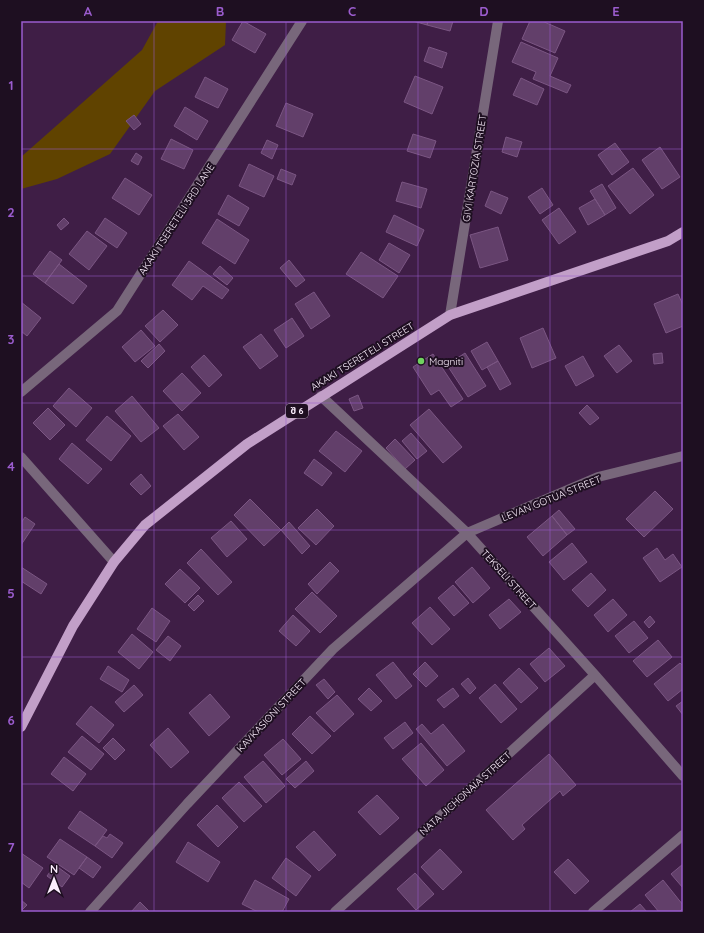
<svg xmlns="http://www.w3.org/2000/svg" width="704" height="933" font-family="Quicksand,'Noto Sans Georgian',sans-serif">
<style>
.green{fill:#604300}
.building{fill:#623f6a;stroke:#7b5683}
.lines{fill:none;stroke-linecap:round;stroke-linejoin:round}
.minor{stroke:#78677b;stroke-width:10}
.primary{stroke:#c29fc8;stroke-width:10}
.grid{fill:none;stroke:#9b5cce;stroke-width:1;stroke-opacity:0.55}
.poi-dot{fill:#70d35f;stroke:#1e0f21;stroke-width:1.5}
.labels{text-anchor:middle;stroke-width:4;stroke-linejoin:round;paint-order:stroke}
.shield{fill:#1e0f21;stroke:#b9abbb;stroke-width:1}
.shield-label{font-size:9px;font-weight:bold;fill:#fbeefd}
.street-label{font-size:10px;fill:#fbeefd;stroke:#1e0f21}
.poi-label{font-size:10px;fill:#fbeefd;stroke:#1e0f21;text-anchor:start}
.neatline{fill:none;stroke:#9b5cce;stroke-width:1.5}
.grid-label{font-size:13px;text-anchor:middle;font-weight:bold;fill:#9b5cce}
</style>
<rect width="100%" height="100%" fill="#3f1e46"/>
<path class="green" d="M158 21H226L225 45 155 91 110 154 57 179 21 189V157L142 50Z"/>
<path class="building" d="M243 21 266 34 255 53 232 40Z
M413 21H428L427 25Z
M428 21H453L450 31 427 25Z
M530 21H542L565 31 555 53 522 39Z
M521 42 558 58 550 76 571 85 567 93 533 79 536 72 512 62Z
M429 47 447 53 442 68 424 61Z
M415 76 443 87 432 114 404 102Z
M205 77 228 89 218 108 195 97Z
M521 78 544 89 537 105 513 95Z
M286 103 313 114 303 137 276 126Z
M185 107 208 121 197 140 174 126Z
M134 115 141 124 134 130 126 121Z
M413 134 436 141 430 158 407 151Z
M506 137 522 142 517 157 502 152Z
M171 139 193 150 184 169 161 159Z
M267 140 278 145 272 159 261 153Z
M615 143 629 162 612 175 598 155Z
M660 147 680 177 662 189 642 160Z
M136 153 142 157 138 165 131 161Z
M249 164 274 176 264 197 239 186Z
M633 168 654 195 630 214 608 186Z
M281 169 296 175 292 185 277 179Z
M125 178 152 195 139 215 112 198Z
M402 182 427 189 421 208 396 201Z
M602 184 616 208 605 215 590 191Z
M542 188 553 205 540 214 528 197Z
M491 191 508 198 501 214 485 206Z
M228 195 249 208 239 226 218 214Z
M595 199 605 215 588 225 579 208Z
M559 208 576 232 559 244 542 220Z
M394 215 424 230 417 246 386 232Z
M64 218 69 223 61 230 57 225Z
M105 218 127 233 117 248 95 233Z
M217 219 249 240 235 264 202 243Z
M498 227 508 260 480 268 470 235Z
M87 231 107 246 89 270 69 254Z
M389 243 410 255 399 273 379 260Z
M50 251 62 260 45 283 33 274Z
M361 252 398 276 383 298 346 274Z
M289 260 305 280 296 287 280 268Z
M189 261 229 290 222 299 203 286 192 300 172 285Z
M59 264 87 286 73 304 45 283Z
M220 266 233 278 227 285 213 274Z
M314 292 330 316 311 329 295 304Z
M678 294 683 305V326L666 333 654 304Z
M21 302 41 318 27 336 21 331Z
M163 310 178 325 160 342 145 326Z
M292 318 304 336 286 348 274 330Z
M543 328 556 358 532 368 520 338Z
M141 330 155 346 135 362 122 347Z
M261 334 278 356 260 369 243 347Z
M487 342 498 361 482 370 471 351Z
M159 344 165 351 148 368 141 361Z
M619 345 632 361 617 373 604 356Z
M465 353 486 386 468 397 447 365Z
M662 353 663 363 654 364 653 354Z
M433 354 463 399 451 407 439 390 431 395 413 367Z
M204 355 222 375 209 387 191 367Z
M583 356 594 376 576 386 565 366Z
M498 361 511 384 500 390 487 367Z
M182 373 201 393 182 411 163 391Z
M69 388 92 408 76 427 53 406Z
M358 395 363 408 354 411 349 399Z
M132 396 159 428 141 442 115 411Z
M587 405 599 418 590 425 579 413Z
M48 408 65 425 50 440 33 423Z
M429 409 462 447 443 463 410 425Z
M178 414 199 437 184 450 163 426Z
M107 416 131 436 111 461 86 440Z
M336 431 362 451 345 472 319 451Z
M411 433 427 451 417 459 402 441Z
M395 439 415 460 405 469 386 448Z
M72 443 102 469 88 484 59 459Z
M314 459 332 473 322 486 304 473Z
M141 474 151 486 141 495 130 484Z
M655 491 673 509 644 537 626 519Z
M250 499 281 530 264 546 234 515Z
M317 509 334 526 316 545 298 528Z
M559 510 575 529 567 535 552 516Z
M552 516 567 535 543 556 527 537Z
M25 517 35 524 21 545V523Z
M231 521 247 539 227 557 211 538Z
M289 522 310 546 302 554 281 530Z
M572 543 587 562 564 580 549 562Z
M657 548 665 560 673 554 682 567 660 582 643 558Z
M201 549 232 582 218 595 187 563Z
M330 562 339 571 317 594 308 584Z
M21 567 47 584 41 594 21 581Z
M472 567 490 588 473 603 455 582Z
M180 569 200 588 185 603 165 584Z
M591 573 606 590 588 607 572 590Z
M453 585 469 603 454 616 438 598Z
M312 592 337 616 320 633 295 609Z
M198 595 204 601 194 611 188 605Z
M509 599 521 612 500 629 489 615Z
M613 599 627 615 608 632 594 615Z
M430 607 450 629 432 645 412 623Z
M152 608 170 621 156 642 137 629Z
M293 615 310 631 296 646 279 631Z
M650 616 655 622 649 628 644 622Z
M634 621 648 638 629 653 615 636Z
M132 634 153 652 139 669 118 652Z
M168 636 181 646 170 661 156 650Z
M658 640 672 657 647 677 633 661Z
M549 648 565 666 545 682 530 664Z
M393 662 412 686 396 699 376 675Z
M425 662 438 676 426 687 413 674Z
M680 663 683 666V689L668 701 654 684Z
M108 666 129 680 122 692 100 679Z
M519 668 538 688 521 703 503 683Z
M468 678 476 688 470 694 461 684Z
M324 679 335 692 328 699 316 685Z
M495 684 517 709 501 723 479 698Z
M134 685 143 695 124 712 115 702Z
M369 688 382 701 371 711 358 699Z
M453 688 459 696 444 708 437 700Z
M210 694 230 717 209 736 189 713Z
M337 695 354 714 334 732 316 713Z
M683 701V715L676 706Z
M91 706 114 725 99 743 76 724Z
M310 716 331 736 312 754 292 734Z
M405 722 413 733 393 749 384 738Z
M422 724 431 734 443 724 465 751 447 766 416 729Z
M168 728 189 752 171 768 150 745Z
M82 736 104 754 91 770 68 752Z
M113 738 125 750 115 760 103 748Z
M283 739 301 759 282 775 264 755Z
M421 743 444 770 426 786 402 759Z
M549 754 576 785 563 796 560 791 522 825 525 829 513 840 486 810Z
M64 757 86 774 73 791 51 774Z
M263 761 285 786 266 803 244 777Z
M306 761 314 771 295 788 286 779Z
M239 782 262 806 244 822 222 798Z
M377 795 399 818 380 835 358 812Z
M217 805 238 827 218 847 197 825Z
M80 811 107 830 95 846 68 828Z
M314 831 336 855 319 871 296 847Z
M110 834 123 843 112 858 95 846 103 836 107 838Z
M60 839 87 857 74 875 47 857Z
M188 842 220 862 208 882 176 862Z
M440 849 462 872 443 890 421 867Z
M21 853 43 868 29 888 21 882Z
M87 857 101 867 93 878 79 868Z
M286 858 311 876 296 896 272 878Z
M568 859 589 881 575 894 554 872Z
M683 864V888L671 874Z
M55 865 70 876 62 887 47 876Z
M415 873 434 894 416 910 397 889Z
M255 880 289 899 282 912H258L242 904Z
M663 880 683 905V908L679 912H659L645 895Z
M21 900 27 905 21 911Z
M140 902 150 912H131Z
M640 904 647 912H630Z"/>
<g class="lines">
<path class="minor" d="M450 315 498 21
M21 392 117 311 302 21
M321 396 467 533 595 675 683 776
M21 457 114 562
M90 912 187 804 333 649 467 533 598 477 683 456
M335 912 595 675
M593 912 683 835"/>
<path class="primary" d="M21 727 73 626 114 562 145 525 247 444 450 315 668 241 683 232"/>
</g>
<path class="grid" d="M154 21V912M286 21V912M418 21V912M550 21V912M21 149H683M21 276H683M21 403H683M21 530H683M21 657H683M21 784H683"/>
<circle class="poi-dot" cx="421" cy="361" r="4"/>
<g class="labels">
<rect class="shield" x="286" y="404" width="22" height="14" rx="3"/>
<g class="shield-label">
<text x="297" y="414">შ 6</text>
</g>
<g class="street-label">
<text transform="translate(474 168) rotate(-81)" y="4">GIVI KARTOZIA STREET</text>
<text transform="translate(176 219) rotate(-57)" y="4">AKAKI TSERETELI 3RD LANE</text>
<text transform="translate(362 356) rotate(-32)" y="4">AKAKI TSERETELI STREET</text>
<text transform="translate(551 498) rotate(-22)" y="4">LEVAN GOTUA STREET</text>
<text transform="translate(509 579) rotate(48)" y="4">TEKSELI STREET</text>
<text transform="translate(271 715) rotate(-47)" y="4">KAVKASIONI STREET</text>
<text transform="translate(465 793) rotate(-42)" y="4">NATA JICHONAIA STREET</text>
</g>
<g class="poi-label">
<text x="429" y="365">Magniti</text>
</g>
</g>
<rect width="704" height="933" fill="none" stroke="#1e0f21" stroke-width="44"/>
<g transform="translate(54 879)" stroke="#1e0f21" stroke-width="3" paint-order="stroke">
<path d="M0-3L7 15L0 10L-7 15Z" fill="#fbeefd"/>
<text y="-6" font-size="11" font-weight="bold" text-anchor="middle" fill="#fbeefd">N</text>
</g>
<rect x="22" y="22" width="660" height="889" class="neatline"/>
<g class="grid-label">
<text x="88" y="16">A</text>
<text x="220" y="16">B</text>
<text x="352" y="16">C</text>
<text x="484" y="16">D</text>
<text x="616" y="16">E</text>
<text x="11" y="90">1</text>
<text x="11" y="217">2</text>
<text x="11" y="344">3</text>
<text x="11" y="471">4</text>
<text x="11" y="598">5</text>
<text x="11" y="725">6</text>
<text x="11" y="852">7</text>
</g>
</svg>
